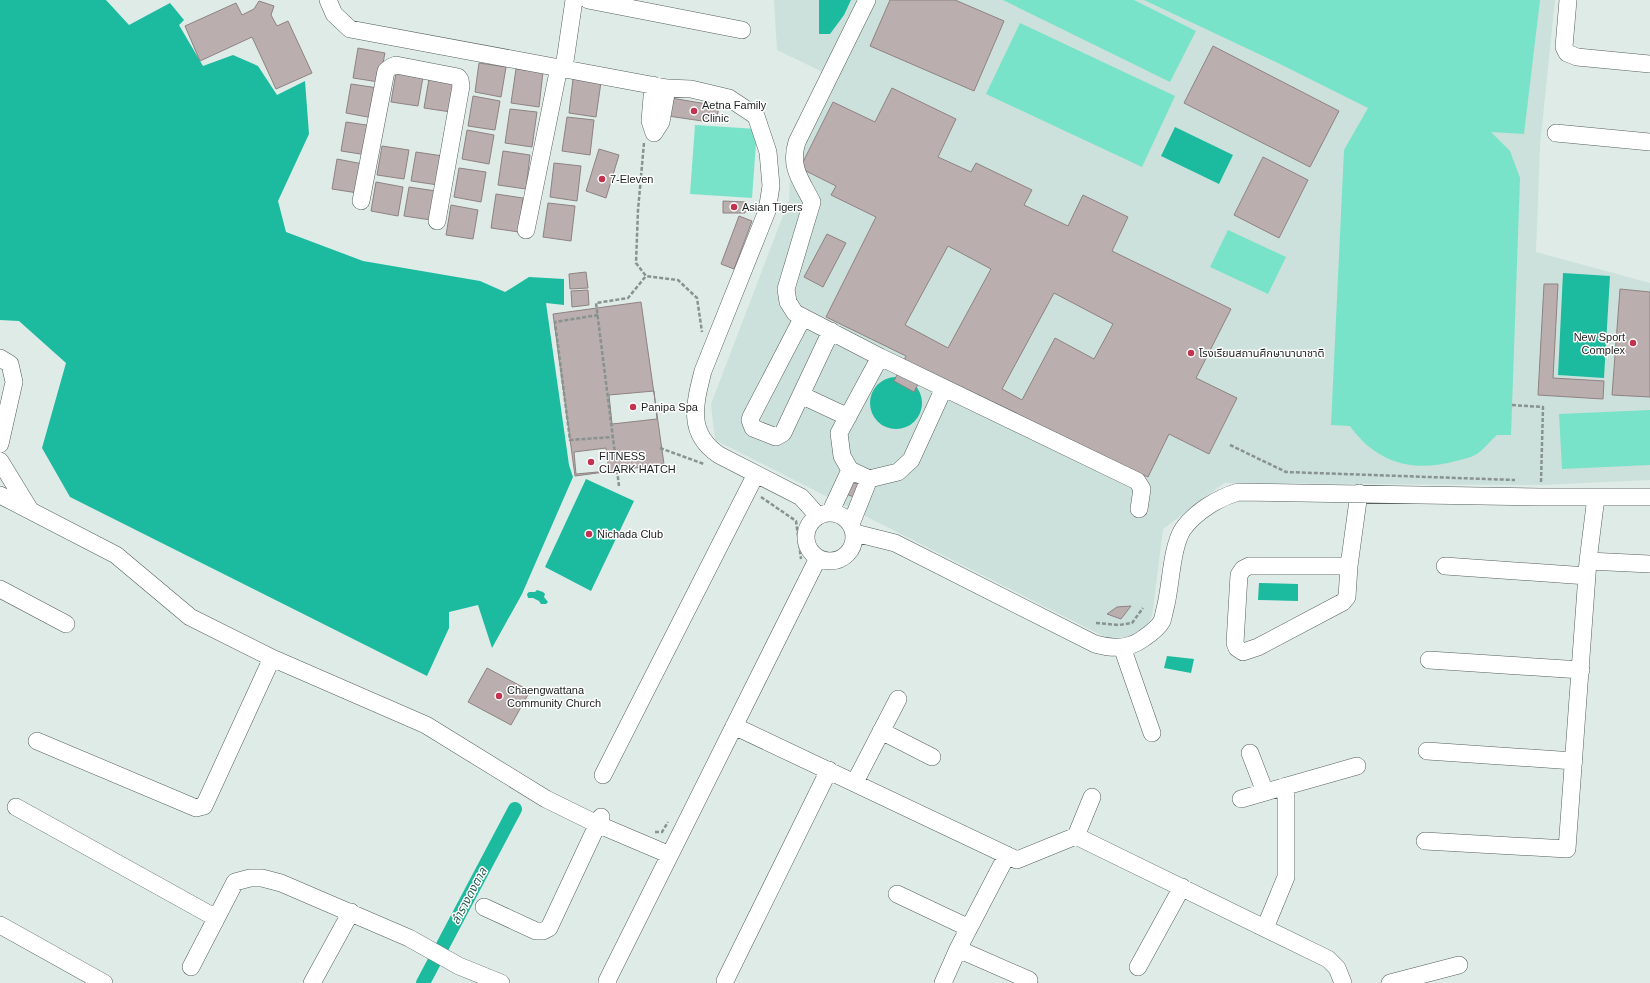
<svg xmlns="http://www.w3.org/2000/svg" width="1650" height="983" font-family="Helvetica,'Noto Sans Thai',sans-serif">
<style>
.built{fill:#cce1db}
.green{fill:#78e3c9}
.water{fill:#1cbb9f}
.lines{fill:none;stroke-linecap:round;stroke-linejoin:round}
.canal{stroke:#1cbb9f;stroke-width:14}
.building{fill:#baaeae;stroke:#8e8282;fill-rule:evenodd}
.minor-casing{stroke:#55605d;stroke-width:18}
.path{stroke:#88928f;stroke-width:2.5;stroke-dasharray:4 2;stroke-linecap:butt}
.minor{stroke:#fff;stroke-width:17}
.poi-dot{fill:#c3324e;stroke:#fff;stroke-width:1.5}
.labels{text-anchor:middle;stroke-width:3;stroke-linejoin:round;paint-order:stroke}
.poi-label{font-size:11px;fill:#1b201e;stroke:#fff;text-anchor:start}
.water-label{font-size:12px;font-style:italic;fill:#245d50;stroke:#fff}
</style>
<rect width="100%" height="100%" fill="#deebe7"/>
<path class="built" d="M774 0H1555L1540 145 1536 252 1650 283V480L1541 485 1224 483 1163 529 1152 616 1145 630 1127 637 1107 638 715 440 711 404 789 200 791 157 829 75 777 50Z"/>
<path class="green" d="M1003 0H1134L1196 31 1170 82Z
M1144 0H1540L1524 134 1491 132 1510 151 1520 178 1511 435H1497C1490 441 1484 449 1477 454 1471 458 1462 459 1456 461 1414 473 1376 463 1350 426L1331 425 1344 150 1368 108 1278 63Z
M1020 23 1175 96 1142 167 986 94Z
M695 125 757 129 752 198 690 194Z
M1228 230 1286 257 1268 294 1210 267Z
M1650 410V465L1562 469 1559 414Z"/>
<path class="water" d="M0 0H106L129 25 170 3 184 20 179 25 203 66 233 55 258 66 277 95 305 81 309 134 278 201 286 232 363 261 480 281 505 292 529 277 564 279V305L546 303 569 465 573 477 522 594 492 648 478 605 449 612V628L427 676 70 497 42 448 66 363 19 321 0 320Z
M819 0H851L844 15 830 34H819Z
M1175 127 1233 155 1219 184 1161 156Z
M1563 273 1610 276 1604 378 1558 375Z
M870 403a26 26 0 1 1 52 0a26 26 0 1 1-52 0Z
M586 479 634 501 591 591 545 567Z
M1259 583 1298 584V601L1258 600Z
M537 590 543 592 545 594 544 597 548 602 546 604H541L539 601 533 598H528L527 594 529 592H535Z
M1167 656 1194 659 1191 673 1164 668Z"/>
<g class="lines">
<path class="canal" d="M423 983 515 809"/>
</g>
<path class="building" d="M890 0H955L1004 21 974 91 870 46Z
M259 1 274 6 271 15 277 26 288 21 312 73 276 89 252 37 200 61 185 26 236 3 242 15 254 9Z
M1213 46 1339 111 1310 167 1184 103Z
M358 48 385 53 379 82 353 78Z
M479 63 506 67 501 97 475 92Z
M516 69 543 72 539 107 511 103Z
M396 73 423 77 418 106 391 102Z
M429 79 456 83 451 112 424 108Z
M573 79 601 82 596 117 569 113Z
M351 84 378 88 373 118 346 113Z
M892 88 956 119 938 157 971 172 976 163 1032 190 1024 205 1068 226 1083 195 1128 217 1112 251 1231 309 1196 378 1237 398 1209 454 1169 434 1148 477 925 370 914 392 894 381 906 356 826 317 876 217 831 195 836 186 800 168 833 102 875 122ZM948 246 991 269 948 348 905 325ZM1054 293 1113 324 1094 359 1055 338 1022 400 1002 389Z
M473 96 500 101 495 130 468 126Z
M671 98 719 106 716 123 668 116Z
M510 109 537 112 532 147 505 143Z
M567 117 594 120 590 155 562 151Z
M346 122 373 126 367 155 341 151Z
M467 130 494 135 489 164 462 159Z
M382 146 409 150 404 179 377 175Z
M599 149 619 155 606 198 586 191Z
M503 151 530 155 526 189 498 185Z
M416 152 443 156 438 185 411 181Z
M1263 157 1308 180 1279 238 1234 215Z
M337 159 363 164 358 193 332 189Z
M554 163 581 166 577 201 550 197Z
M459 168 486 172 481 202 454 197Z
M376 182 403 187 398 216 371 211Z
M409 187 436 191 431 220 404 216Z
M496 194 523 198 519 232 491 228Z
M723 201 746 202 745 213H723Z
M548 203 575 206 571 241 543 237Z
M451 205 478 210 473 239 446 235Z
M739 216 752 221 734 269 721 264Z
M827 234 846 243 823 287 804 277Z
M586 272 588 288 570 289 569 274Z
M1544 284H1558L1553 378 1604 381 1603 399 1538 395Z
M1620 289 1650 292V397L1612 395Z
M588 290 589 305 572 307 571 291Z
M641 302 664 464 575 476 553 314Z
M654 391 657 419 612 424 609 395Z
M606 448 609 471 576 474 574 452Z
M852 482 860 485 854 497 846 494Z
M1131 606 1121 619 1107 614 1117 607Z
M487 668 530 691 511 725 468 702Z"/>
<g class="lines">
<g class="minor-casing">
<path id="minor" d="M328 0 334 14 350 29 667 88 691 89 729 98 756 116 768 152 771 186 767 211 703 371C695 403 686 433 719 455L801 497 818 516
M588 0 742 30
M867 0 797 142C789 167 801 180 812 202L786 289 788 302 795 313 880 357 1137 481 1142 489 1139 509
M1568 0 1564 47 1567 53 1577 57 1650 64
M564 68 574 0
M653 85 650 121 654 133
M654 133 661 122 667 88
M1556 133 1650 142
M361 201 386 71 391 67 396 65 458 77 460 80 461 86 437 221
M526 230 559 67
M803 317 751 417 750 420 753 428 776 437 783 433 831 331
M880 357 839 433 842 456 850 470 869 479 898 472 911 460 944 388
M0 358 10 364 14 382 0 444
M801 395 848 417
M0 461 30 510
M0 495 116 555 190 617 272 658 426 725 546 799 597 824 670 855
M830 513 850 470
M806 537a24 24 0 1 1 48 0a24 24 0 1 1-48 0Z
M851 524 869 479
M855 533 895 543 1095 644C1112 649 1130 649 1144 638 1150 634 1158 628 1162 621 1163 618 1164 613 1165 609 1171 587 1171 548 1183 529 1195 512 1218 498 1238 492L1541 497H1650
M1588 561 1650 564
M1349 566H1249L1243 569 1239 575 1235 643 1237 648 1243 652 1258 647 1343 602 1347 597 1349 566 1359 493
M1445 566 1587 576
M0 589 66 624
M1122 647 1152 733
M1429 660 1581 670
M734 726 1017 860 1076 836 1328 959 1337 968 1343 983
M881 731 932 757
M37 741 196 808 204 806 272 658
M1427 751 1574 761
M1250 753 1265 792
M603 775 756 474
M855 782 898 699
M1241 799 1357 766
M16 807 216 918
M1076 836 1092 797
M1425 841 1567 849 1588 561 1596 497
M897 894 969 928
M484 907 536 931H543L549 928 601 817
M0 925 104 983
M1265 928 1286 877V786
M958 949 1029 980
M191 967 235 882 250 878H262L281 883 409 938 459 966 501 983
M1138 967 1182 887
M725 981 829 770
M312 983 351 912
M608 983 607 981 818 558
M943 983 958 949 1007 855
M1390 983 1459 965"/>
</g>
<path class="path" d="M644 143 638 210 636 263 646 276 678 280 697 298 702 332
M598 315 555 322 570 440 613 437
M1512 405 1543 407 1541 482
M1230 445 1286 472 1515 480
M660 448 704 464
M619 486 596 303 628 298 646 276
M761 497 796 521 801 559
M1096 623 1119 625 1132 623 1143 608
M655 832H662L668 822"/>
<use href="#minor" class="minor"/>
</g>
<g class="poi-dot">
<circle cx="694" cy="111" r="4"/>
<circle cx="602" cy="179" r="4"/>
<circle cx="734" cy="207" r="4"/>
<circle cx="1633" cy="343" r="4"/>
<circle cx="1191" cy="353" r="4"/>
<circle cx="633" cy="407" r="4"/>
<circle cx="591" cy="462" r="4"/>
<circle cx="589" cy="534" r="4"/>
<circle cx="499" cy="696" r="4"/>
</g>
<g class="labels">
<g class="poi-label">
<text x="702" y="109">Aetna Family<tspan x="702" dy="13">Clinic</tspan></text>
<text x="610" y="183">7-Eleven</text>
<text x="742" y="211">Asian Tigers</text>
<text x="1625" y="341" text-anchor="end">New Sport<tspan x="1625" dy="13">Complex</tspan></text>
<text x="1199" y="357">โรงเรียนสถานศึกษานานาชาติ</text>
<text x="641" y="411">Panipa Spa</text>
<text x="599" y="460">FITNESS<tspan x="599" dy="13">CLARK HATCH</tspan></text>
<text x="597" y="538">Nichada Club</text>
<text x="507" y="694">Chaengwattana<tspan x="507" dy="13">Community Church</tspan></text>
</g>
<g class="water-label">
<text transform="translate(469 896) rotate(-62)" y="4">ลำรางดงตาล</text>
</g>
</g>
</svg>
